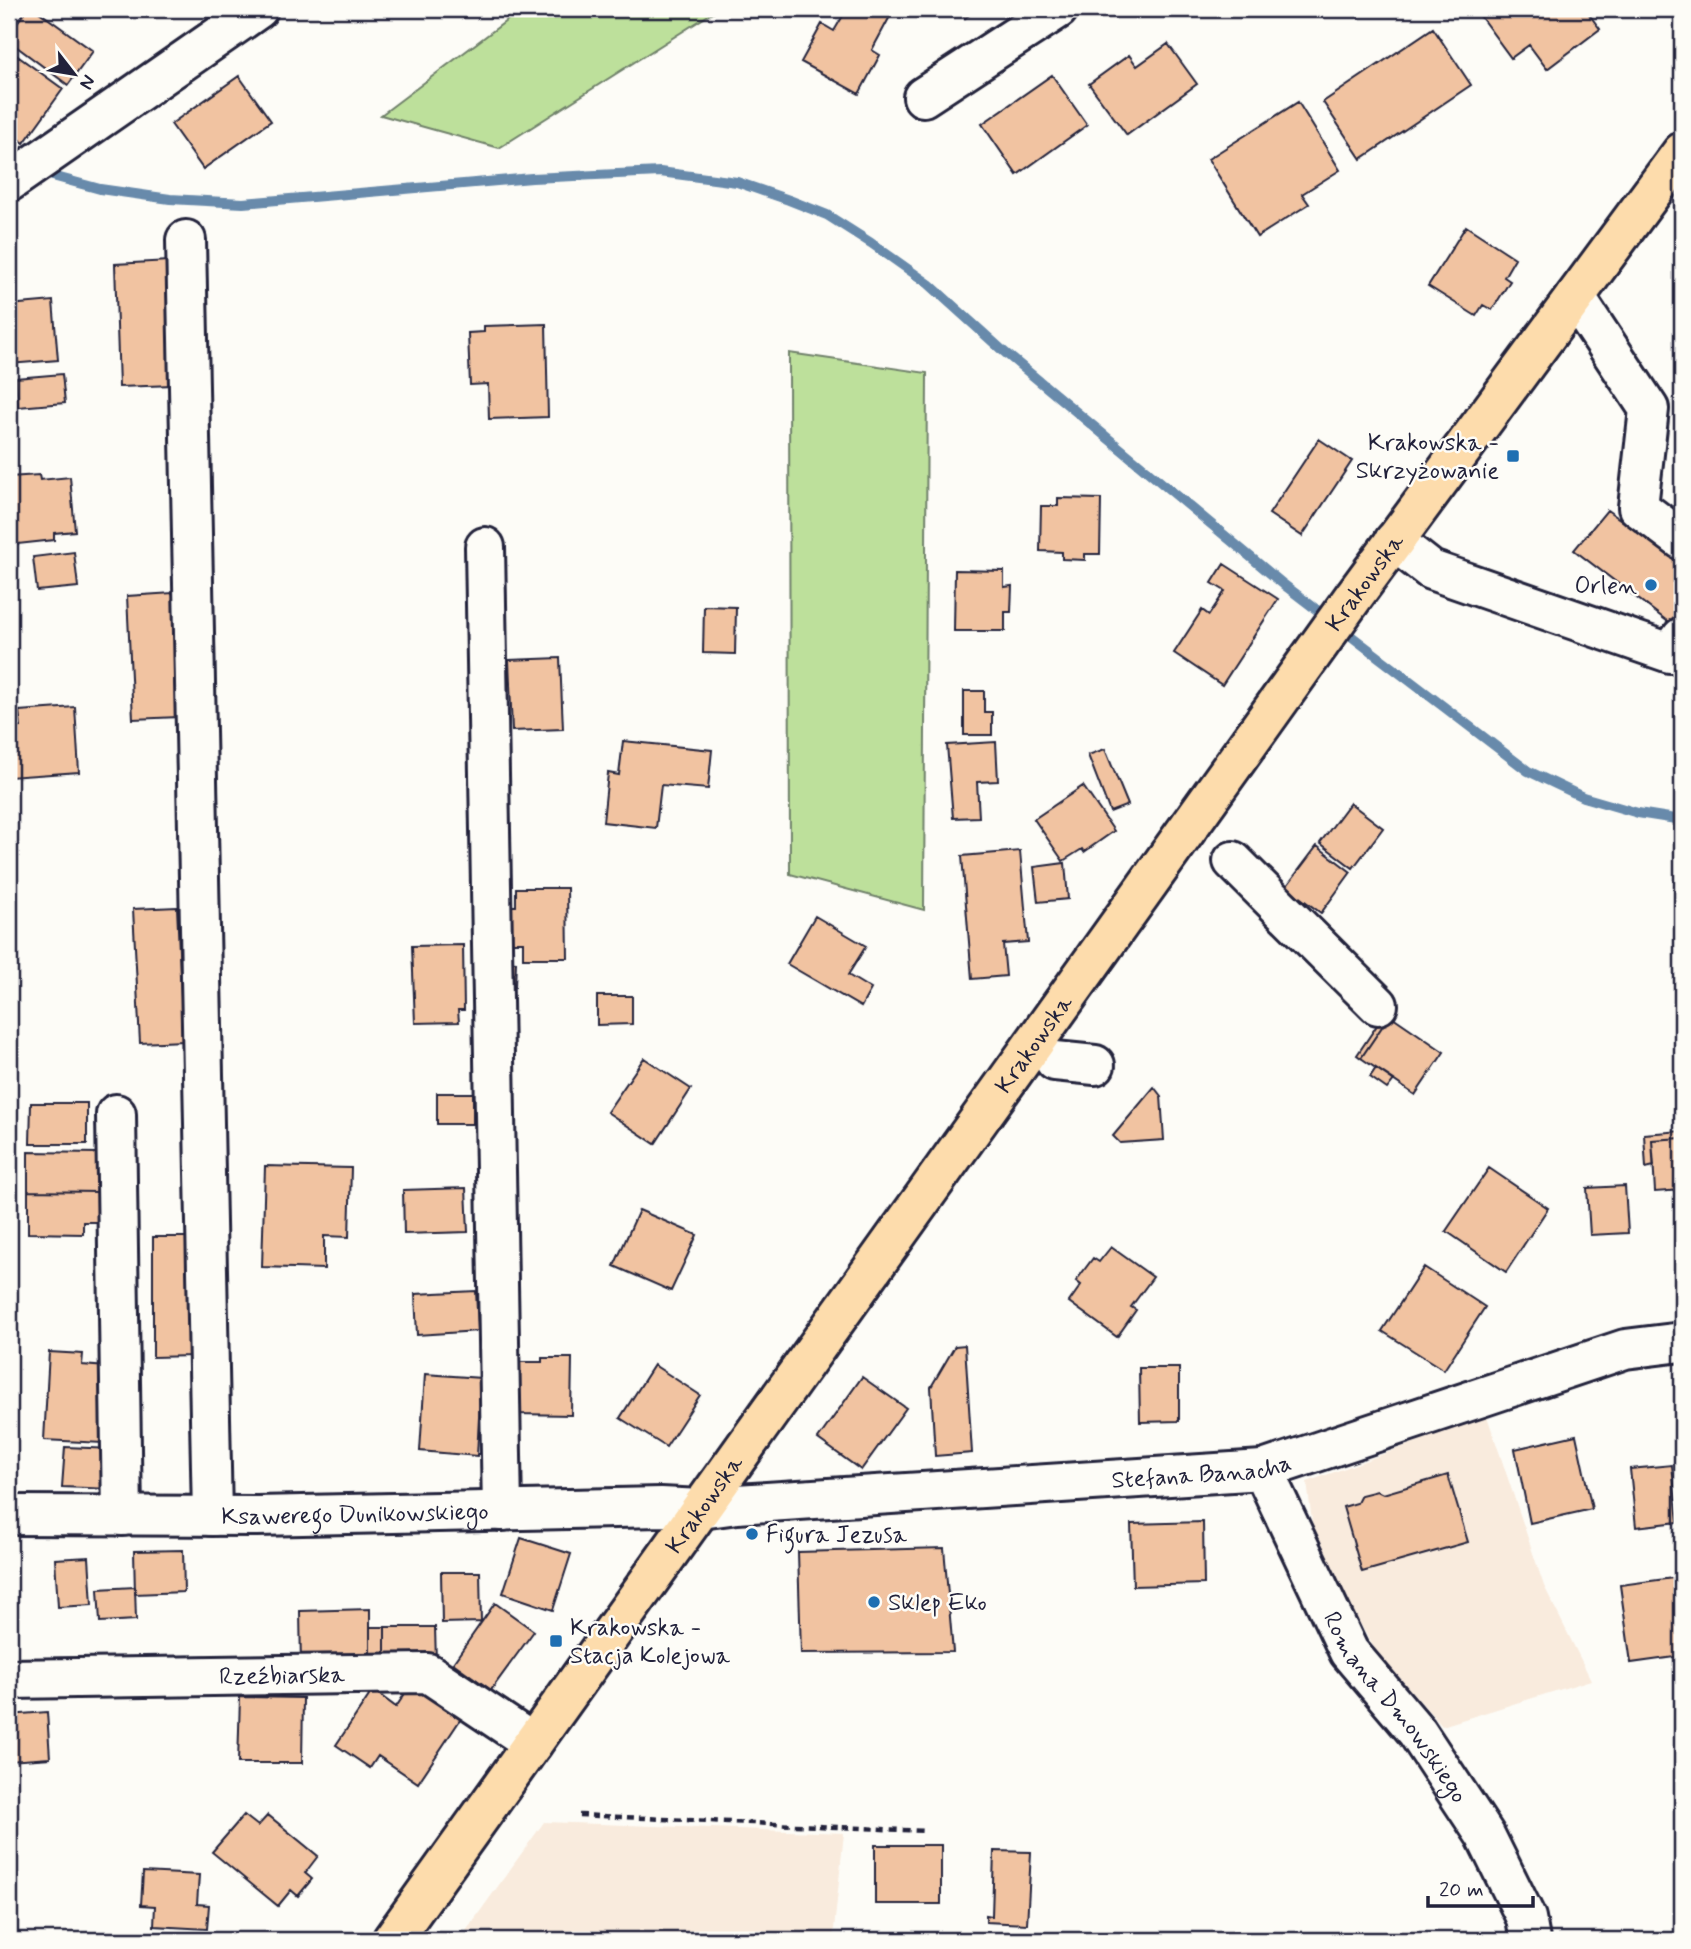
<svg xmlns="http://www.w3.org/2000/svg" width="1691" height="1949" font-family="Mynerve,sans-serif">
<style>
.built{fill:#f9ebdd}
.green{fill:#bde09b;stroke:#70816b;stroke-width:2}
.lines{fill:none;stroke-linecap:round;stroke-linejoin:round}
.stream{stroke:#688aab;stroke-width:10}
.building{fill:#f1c3a1;stroke:#22223b;stroke-width:2}
.minor-casing{stroke:#22223b;stroke-width:44}
.major-casing{stroke:#22223b;stroke-width:44}
.path{stroke:#22223b;stroke-width:4.5;stroke-dasharray:7 5;stroke-linecap:butt}
.minor{stroke:#fdfcf7;stroke-width:38}
.major{stroke:#fddcac;stroke-width:38}
.poi-dot{fill:#1f6fb2;stroke:#fdfcf7;stroke-width:2.5}
.labels{text-anchor:middle;stroke-width:5;stroke-linejoin:round;paint-order:stroke}
.poi-label{font-size:24px;fill:#22223b;stroke:#fdfcf7;text-anchor:start}
.street-label{font-size:24px;fill:#22223b;stroke:#fdfcf7}
</style>
<rect width="100%" height="100%" fill="#fdfcf7"/>
<filter id="ink" filterUnits="userSpaceOnUse"><feTurbulence type="fractalNoise" baseFrequency=".0143" numOctaves="2"/><feDisplacementMap in="SourceGraphic" scale="14" xChannelSelector="R" yChannelSelector="G"/><feConvolveMatrix kernelMatrix="1 2 1 2 8 2 1 2 1" color-interpolation-filters="sRGB"/></filter>
<g filter="url(#ink)">
<path class="built" d="M1487 1416 1544 1586 1591 1680 1442 1726 1376 1651 1315 1546 1307 1482Z
M544 1822 844 1833 833 1939 466 1931Z"/>
<path class="green" d="M522 9H718L499 148 381 115Z
M789 353 927 373 924 910 790 874Z"/>
<g class="lines">
<path class="stream" d="M38 172 100 189 170 199 243 203 532 178 660 172 737 182 789 200 827 215 871 243 929 284 1002 350 1283 584 1528 771 1583 797 1638 813 1682 820"/>
</g>
<path class="building" d="M27 9H35L93 51 68 85 9 41V34Z
M847 9H894L872 50 880 55 859 94 801 62 822 24 834 31Z
M958 9H977L965 18Z
M1475 9H1585L1600 29 1547 69 1529 45 1511 58Z
M9 11 18 17 9 29Z
M1433 28 1471 85 1361 159 1323 102Z
M1168 44 1197 84 1127 135 1089 84 1129 55 1137 66Z
M12 52 63 89 24 143 9 132V57Z
M1052 75 1087 125 1017 175 982 124Z
M239 76 271 121 203 169 171 124Z
M1298 102 1340 170 1302 194 1309 204 1257 237 1208 159Z
M1466 226 1515 258 1504 277 1510 281 1492 310 1483 305 1476 316 1428 286Z
M169 261 173 385 119 387 115 264Z
M53 301 58 360 9 364V305Z
M546 324 548 417 489 419 488 384 470 385 468 333 484 332V326Z
M62 374 65 403 18 407 16 378Z
M1319 439 1352 461 1302 536 1269 514Z
M39 475 40 480 70 477 75 531 54 533V540L9 545V477Z
M1058 498 1101 499 1100 554H1085V560L1062 559V552L1040 551 1041 506H1058Z
M1607 510 1682 563V607L1671 624 1574 550Z
M74 552 78 587 37 591 33 557Z
M1224 564 1278 599 1222 685 1174 653 1202 610 1209 615 1225 591 1212 583Z
M955 570 1004 571V587L1012 586 1011 612H1005V631H954Z
M173 593 179 717 133 719 127 596Z
M704 606 736 607 735 654 703 653Z
M560 658 563 729 512 731 509 660Z
M964 691H984V712H992V735H964Z
M75 707 79 772 9 777V728L21 727 19 711Z
M623 741 712 750 708 789 661 785 656 828 603 822 608 773 619 775Z
M996 742 998 781 977 782 979 817 953 818 947 745Z
M1105 749 1128 805 1110 812 1088 755Z
M1083 786 1114 831 1084 852 1082 849 1063 861 1034 819Z
M1350 803 1383 828 1353 868 1320 843Z
M1317 846 1351 872 1321 913 1286 887Z
M1020 851 1028 942 1003 944 1006 976 972 979 962 856Z
M1065 863 1068 899 1038 902 1034 867Z
M516 888H567L568 958H523V942H512V906H516Z
M177 907 183 1041 140 1043 133 909Z
M815 916 866 946 848 975 871 989 861 1007 787 964Z
M463 945 464 1010H458L459 1022 415 1023 412 946Z
M499 961 516 962 515 987H498Z
M597 996H632V1024L597 1025Z
M1386 1012 1390 1015 1361 1058 1357 1055Z
M1390 1015 1444 1052 1415 1095 1361 1058Z
M644 1058 691 1089 655 1144 607 1112Z
M1376 1068 1394 1080 1387 1089 1370 1077Z
M1154 1087 1161 1096 1164 1140 1120 1143 1113 1136Z
M437 1093H473V1124H437Z
M31 1103H87V1144H30Z
M1682 1131V1138L1652 1140 1654 1166 1646 1168 1644 1134Z
M1682 1138V1190L1655 1192 1652 1140Z
M28 1152 99 1153 98 1192 28 1191Z
M265 1166 351 1168 349 1237 324 1236V1269L262 1267Z
M1489 1168 1548 1208 1506 1272 1446 1231Z
M1625 1186 1628 1233 1590 1235 1587 1188Z
M466 1188 468 1232 404 1234 403 1190Z
M28 1191 98 1192V1222H83V1234L28 1233Z
M639 1210 697 1235 671 1291 614 1266Z
M153 1237H192V1356L153 1357Z
M1111 1247 1153 1277 1131 1307 1136 1310 1117 1337 1069 1302 1081 1285 1076 1281 1093 1258 1099 1262Z
M1424 1267 1485 1307 1444 1370 1382 1331Z
M476 1291 478 1331 417 1335 415 1294Z
M965 1345 972 1453 935 1456 931 1387 955 1346Z
M49 1352 83 1354 82 1365 107 1367 103 1443 44 1440Z
M542 1358H572L571 1415 517 1414 518 1362H542Z
M654 1365 700 1395 666 1447 620 1418Z
M1139 1368H1179V1421L1140 1422Z
M425 1374 481 1378 477 1456 420 1451Z
M862 1377 906 1408 861 1470 818 1439Z
M1576 1435 1592 1509 1530 1523 1515 1449Z
M65 1447 113 1449 111 1489 62 1487Z
M1672 1465 1678 1522 1636 1527 1630 1469Z
M1448 1475 1468 1542 1362 1572 1343 1507 1357 1503 1361 1495 1377 1491 1383 1494Z
M1203 1522 1204 1584 1133 1586 1131 1524Z
M521 1538 571 1554 553 1610 503 1593Z
M944 1548 953 1652 801 1653 798 1552Z
M183 1550 184 1592 135 1594 134 1551Z
M89 1557 92 1605 58 1607 55 1559Z
M441 1572H480L481 1622 442 1623Z
M1681 1577 1682 1656 1631 1663 1620 1585Z
M135 1587 136 1620 100 1622 98 1589Z
M495 1603 534 1631 491 1690 453 1663Z
M370 1609V1663L301 1665 300 1611Z
M370 1627H385V1664L370 1663Z
M385 1627H435L436 1662 385 1664Z
M412 1683 462 1717 418 1783 378 1756 370 1768 336 1745 373 1690 396 1707Z
M240 1697 303 1698 302 1763H238Z
M47 1712 50 1758 9 1761V1715Z
M244 1815 258 1826 268 1815 318 1856 305 1873 312 1879 298 1896 291 1890 278 1906 212 1852Z
M875 1845H941V1904H875Z
M994 1851 1031 1852 1027 1924 986 1922V1915L992 1916Z
M143 1872 199 1875 197 1904 209 1905 207 1929 154 1926 155 1906 141 1905Z"/>
<g class="lines">
<g class="minor-casing">
<g id="minor">
<path d="M923 97 1058 9"/>
<path d="M9 182 258 9"/>
<path d="M186 240 212 1516"/>
<path d="M1575 297 1649 409 1638 507 1682 540"/>
<path d="M1394 541 1431 570 1670 653 1682 637"/>
<path d="M485 547 502 1511"/>
<path d="M1233 861 1378 1005"/>
<path d="M1055 1061 1095 1065"/>
<path d="M116 1114 122 1516"/>
<path id="s1" d="M1263 1470 1349 1652 1417 1732 1485 1835 1526 1918 1530 1940"/>
<path id="s2" d="M9 1515 257 1516 661 1507 701 1509 737 1504 1263 1470 1625 1349 1682 1342"/>
<path id="s3" d="M9 1679 428 1673 533 1743"/>
</g>
</g>
<g class="major-casing">
<g id="major">
<path id="s4" d="M392 1940 1354 596 1682 152"/>
</g>
</g>
<path class="path" d="M579 1815 925 1831"/>
<use href="#minor" class="minor"/>
<use href="#major" class="major"/>
</g>
</g>
<g class="poi-dot">
<rect x="1506" y="449" width="14" height="14" rx="3.5"/>
<circle cx="1651" cy="585" r="7"/>
<circle cx="752" cy="1534" r="7"/>
<circle cx="874" cy="1602" r="7"/>
<rect x="549" y="1634" width="14" height="14" rx="3.5"/>
</g>
<g class="labels">
<g class="poi-label">
<text x="1499" y="450" text-anchor="end">Krakowska -<tspan x="1499" dy="28">Skrzyżowanie</tspan></text>
<text x="1637" y="593" text-anchor="end">Orlen</text>
<text x="766" y="1542">Figura Jezusa</text>
<text x="888" y="1610">Sklep Eko</text>
<text x="570" y="1635">Krakowska -<tspan x="570" dy="28">Stacja Kolejowa</tspan></text>
</g>
<g class="street-label">
<text dy="8" stroke="none"><textPath href="#s4" startOffset="1670">Krakowska</textPath></text>
<text dy="8" stroke="none"><textPath href="#s4" startOffset="1102">Krakowska</textPath></text>
<text dy="8" stroke="none"><textPath href="#s2" startOffset="1194">Stefana Banacha</textPath></text>
<text dy="8" stroke="none"><textPath href="#s4" startOffset="536">Krakowska</textPath></text>
<text dy="8" stroke="none"><textPath href="#s2" startOffset="346">Ksawerego Dunikowskiego</textPath></text>
<text dy="8" stroke="none"><textPath href="#s3" startOffset="273">Rzeźbiarska</textPath></text>
<text dy="8" stroke="none"><textPath href="#s1" startOffset="273">Romana Dmowskiego</textPath></text>
</g>
</g>
<rect width="1691" height="1949" fill="none" stroke="#fdfcf7" stroke-width="35"/>
<rect x="18" y="18" width="1656" height="1914" fill="none" stroke="#22223b" stroke-width="2.5" filter="url(#ink)"/>
<g transform="translate(74 74) rotate(121)" stroke="#fdfcf7" stroke-width="5" paint-order="stroke">
<path d="M0-5L12 26L0 18L-12 26Z" fill="#22223b"/>
<text y="-10" font-size="19" font-weight="bold" text-anchor="middle" fill="#22223b">N</text>
</g>
<path d="M1428 1896v10h105v-10" fill="none" stroke="#22223b" stroke-width="3.5"/>
<text x="1439" y="1896" font-size="21" fill="#22223b" stroke="#fdfcf7" stroke-width="5" paint-order="stroke">20 m</text>
</svg>
